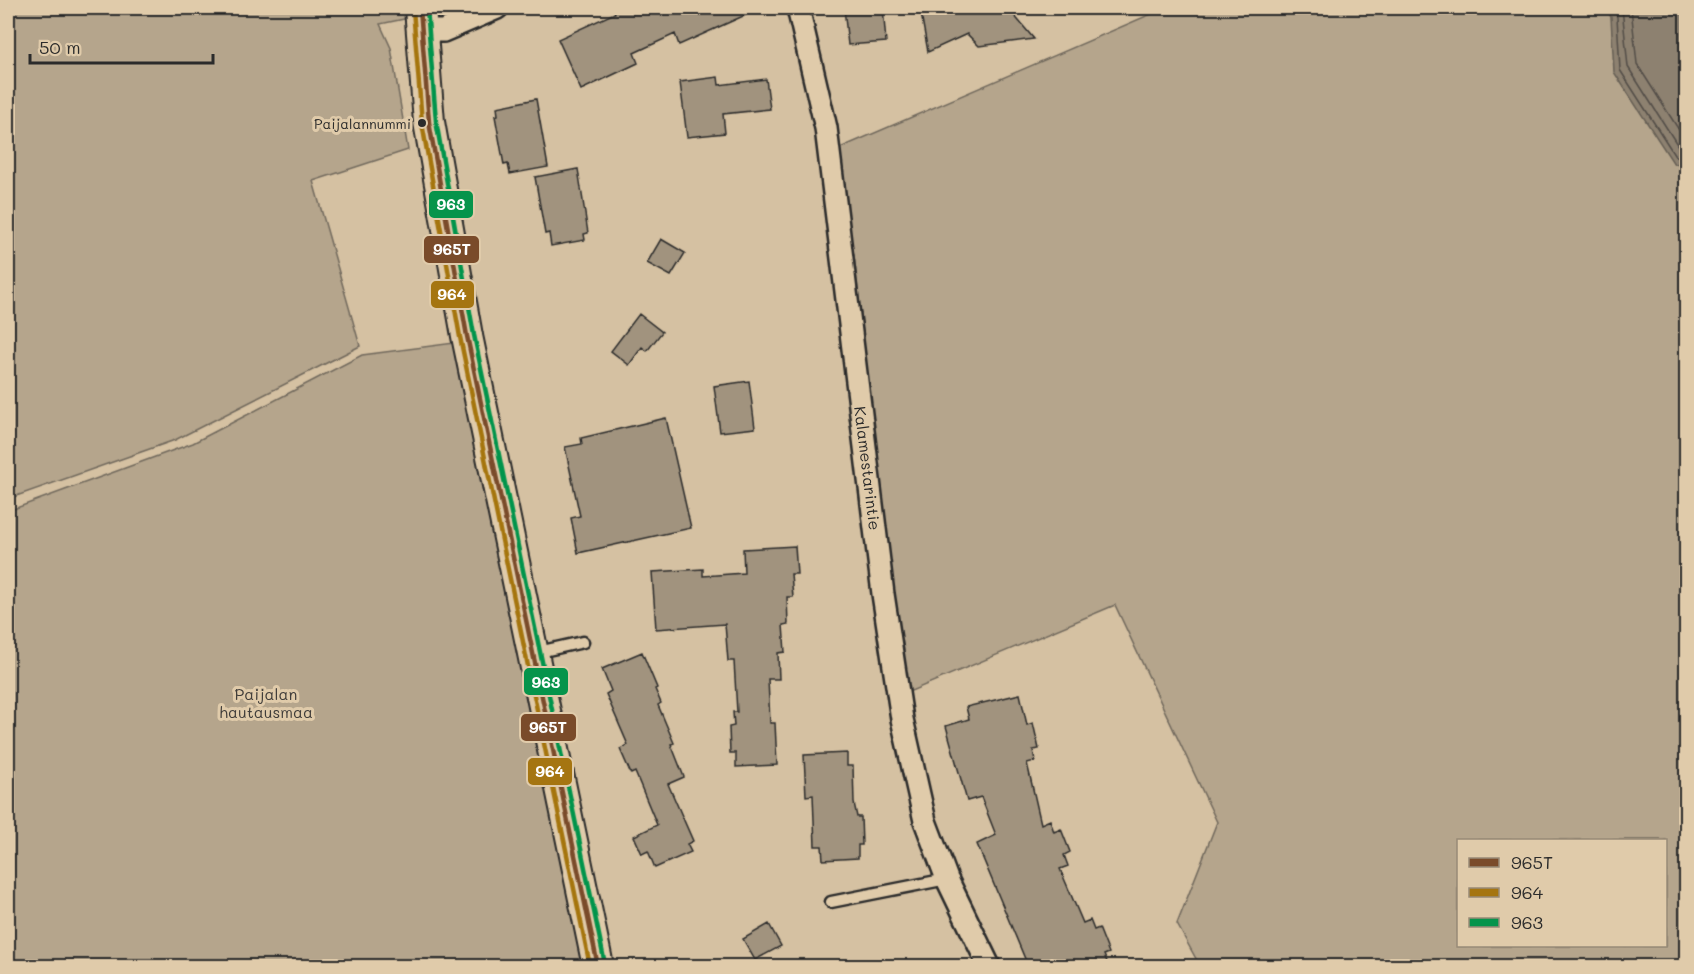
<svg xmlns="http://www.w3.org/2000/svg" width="1694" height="974" font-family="Mali,sans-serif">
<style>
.green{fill:#b5a58c;stroke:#70685c;stroke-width:1.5;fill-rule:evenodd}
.water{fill:#8d8170;stroke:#665f54;stroke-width:1.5}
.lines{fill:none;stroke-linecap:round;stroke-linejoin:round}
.shore{stroke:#524d47;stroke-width:1.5}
.building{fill:#a1937e;stroke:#2b2b2b;stroke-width:1.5}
.lane-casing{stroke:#2b2b2b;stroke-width:15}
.street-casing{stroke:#2b2b2b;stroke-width:26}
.secondary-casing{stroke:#2b2b2b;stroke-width:34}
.lane{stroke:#e0cbaa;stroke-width:10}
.street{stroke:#e0cbaa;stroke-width:21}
.secondary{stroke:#e0cbaa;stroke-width:30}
.bus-1-casing{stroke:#e0cbaa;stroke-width:9}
.bus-2-casing{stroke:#e0cbaa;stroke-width:9}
.bus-3-casing{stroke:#e0cbaa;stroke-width:9}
.bus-1{stroke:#7a4b2a;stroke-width:4.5}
.bus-2{stroke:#a57511;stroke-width:4.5}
.bus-3{stroke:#06944b;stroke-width:4.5}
.bus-dot{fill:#2b2b2b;stroke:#e0cbaa;stroke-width:2}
.labels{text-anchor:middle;stroke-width:6;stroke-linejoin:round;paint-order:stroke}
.bus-label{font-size:14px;fill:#2b2b2b;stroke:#e0cbaa;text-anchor:end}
.street-label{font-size:16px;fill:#2b2b2b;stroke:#e0cbaa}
.park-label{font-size:16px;fill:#403d3a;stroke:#e0cbaa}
.line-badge{stroke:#e0cbaa;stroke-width:2}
.badge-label{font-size:16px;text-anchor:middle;font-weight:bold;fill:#fff}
</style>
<rect width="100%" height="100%" fill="#d5c1a2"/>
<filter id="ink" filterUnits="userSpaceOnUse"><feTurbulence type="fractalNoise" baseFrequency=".0167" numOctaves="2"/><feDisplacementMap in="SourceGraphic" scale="12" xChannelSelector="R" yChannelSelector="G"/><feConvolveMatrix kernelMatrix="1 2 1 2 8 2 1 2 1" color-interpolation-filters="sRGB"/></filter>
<g filter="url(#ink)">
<path class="green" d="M8 8H457L380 24 391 48 408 150 313 181 360 346 175 440 8 499Z
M1165 8H1607L1674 164 1686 163V966H1200L1177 924 1217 822 1115 605 904 694 854 255 833 151ZM1458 840H1666V946H1458Z
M454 343 583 966H8V511L193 443 362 355Z"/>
<path class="water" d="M1607 8H1686V163L1674 164 1614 72 1611 17Z"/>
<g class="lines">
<path class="shore" d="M1614 8 1617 17 1620 70 1676 157H1686
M1622 8 1628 67 1680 149 1686 150
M1631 8 1637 64 1686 141"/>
</g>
<path class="building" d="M612 8H761L679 45 675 34 634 53 638 63 581 90 558 39 615 13Z
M844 8H883L886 42 848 45Z
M920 8H1008L1034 39 979 46 967 34 928 52Z
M718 77 719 85 766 79 770 109 723 114 725 133 687 137 680 82Z
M536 99 548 167 510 174 508 164 504 165 495 116 498 115 497 107Z
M578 169 588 233 584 234 585 240 551 246 549 233 545 234 535 177Z
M661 239 685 253 671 276 647 263Z
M639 314 662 332 647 351 642 347 629 365 611 351Z
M749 381 755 428 720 432 714 386Z
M666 418 691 528 578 553 571 518 580 516 565 447 582 444 581 438Z
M795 546 797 574H791L793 597H787L788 624 783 625 785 652 778 653 779 679H768L770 723H775L777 765 736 767V753H730L729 727 734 726 733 712H737L734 661H728L725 624 656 629 652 572 703 569V576L744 573 743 549Z
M642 652 657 688 655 689 661 703 658 705 674 743 671 744 684 777 668 784 693 841 687 844 691 852 655 868 648 851 642 854 634 836 657 825 635 772 631 774 620 749 628 745 606 694 611 691 602 669Z
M1020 694 1027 725 1033 723 1039 749 1033 750 1035 761 1027 763 1041 824 1050 820 1054 832 1061 829 1070 852 1064 855 1068 866 1060 869 1083 923 1090 920 1094 930 1099 928 1109 953 1104 955 1109 966H1028L977 844 996 835 981 797 967 801 946 726 969 719 966 707Z
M847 753V766H853L854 803 857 817H861L862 845H858V858L823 860 822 846H815L813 795 806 796 804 755Z
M769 924 781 946 755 960 743 939Z"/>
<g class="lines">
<g class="lane-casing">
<path id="lane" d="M534 653 583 642
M831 902 947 879"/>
</g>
<g class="street-casing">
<g id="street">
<path id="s1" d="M798 8 826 128 883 594 902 719 925 821 947 879 989 966"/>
<path d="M422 31H443L497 8"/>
</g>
</g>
<g class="secondary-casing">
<path id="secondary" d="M420 8 429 122 467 336 598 966"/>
</g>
<use href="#lane" class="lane"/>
<use href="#street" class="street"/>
<use href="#secondary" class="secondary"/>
<g class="bus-1-casing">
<path id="bus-1" d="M420 8 429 122 467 336 598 966"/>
</g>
<g class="bus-2-casing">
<path id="bus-2" d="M413 9 422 123 460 337 590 966"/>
</g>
<g class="bus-3-casing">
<path id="bus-3" d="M427 8 436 121 474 335 605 964"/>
</g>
<use href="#bus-1" class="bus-1"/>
<use href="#bus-2" class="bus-2"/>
<use href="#bus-3" class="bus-3"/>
</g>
</g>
<circle class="bus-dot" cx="422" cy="123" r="5"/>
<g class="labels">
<g class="bus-label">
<text x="411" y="129">Paijalannummi</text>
</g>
<g class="street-label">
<text dy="6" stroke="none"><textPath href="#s1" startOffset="466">Kalamestarintie</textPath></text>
</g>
<g class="park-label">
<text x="266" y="700">Paijalan<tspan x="266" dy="18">hautausmaa</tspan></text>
</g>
</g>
<g class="line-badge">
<rect x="428" y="190" width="46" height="29" rx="6" fill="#06944b"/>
<rect x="423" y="235" width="57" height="29" rx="6" fill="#7a4b2a"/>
<rect x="430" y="280" width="45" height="29" rx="6" fill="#a57511"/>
<rect x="523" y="667" width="46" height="29" rx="6" fill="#06944b"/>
<rect x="520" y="713" width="57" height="29" rx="6" fill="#7a4b2a"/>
<rect x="527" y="757" width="46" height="29" rx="6" fill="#a57511"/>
</g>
<g class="badge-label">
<text x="451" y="210">963</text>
<text x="452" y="255">965T</text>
<text x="452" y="300">964</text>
<text x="546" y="688">963</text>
<text x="548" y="733">965T</text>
<text x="550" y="777">964</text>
</g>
<rect width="1694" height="974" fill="none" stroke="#e0cbaa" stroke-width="30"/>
<rect x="15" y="15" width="1664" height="944" fill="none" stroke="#2b2b2b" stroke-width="2" filter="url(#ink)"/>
<rect x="1457" y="839" width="210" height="108" fill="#e0cbaa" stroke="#988b77" stroke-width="1.5"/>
<rect x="1469" y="858" width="30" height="9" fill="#7a4b2a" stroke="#988b77" stroke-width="1.5"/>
<text x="1511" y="869" font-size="18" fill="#2b2b2b">965T</text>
<rect x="1469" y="888" width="30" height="9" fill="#a57511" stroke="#988b77" stroke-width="1.5"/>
<text x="1511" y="899" font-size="18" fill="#2b2b2b">964</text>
<rect x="1469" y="918" width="30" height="9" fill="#06944b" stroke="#988b77" stroke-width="1.5"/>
<text x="1511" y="929" font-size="18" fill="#2b2b2b">963</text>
<path d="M30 54v9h183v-9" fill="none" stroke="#2b2b2b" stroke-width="3"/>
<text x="39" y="54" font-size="18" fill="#2b2b2b" stroke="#e0cbaa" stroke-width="4.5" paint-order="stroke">50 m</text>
</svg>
